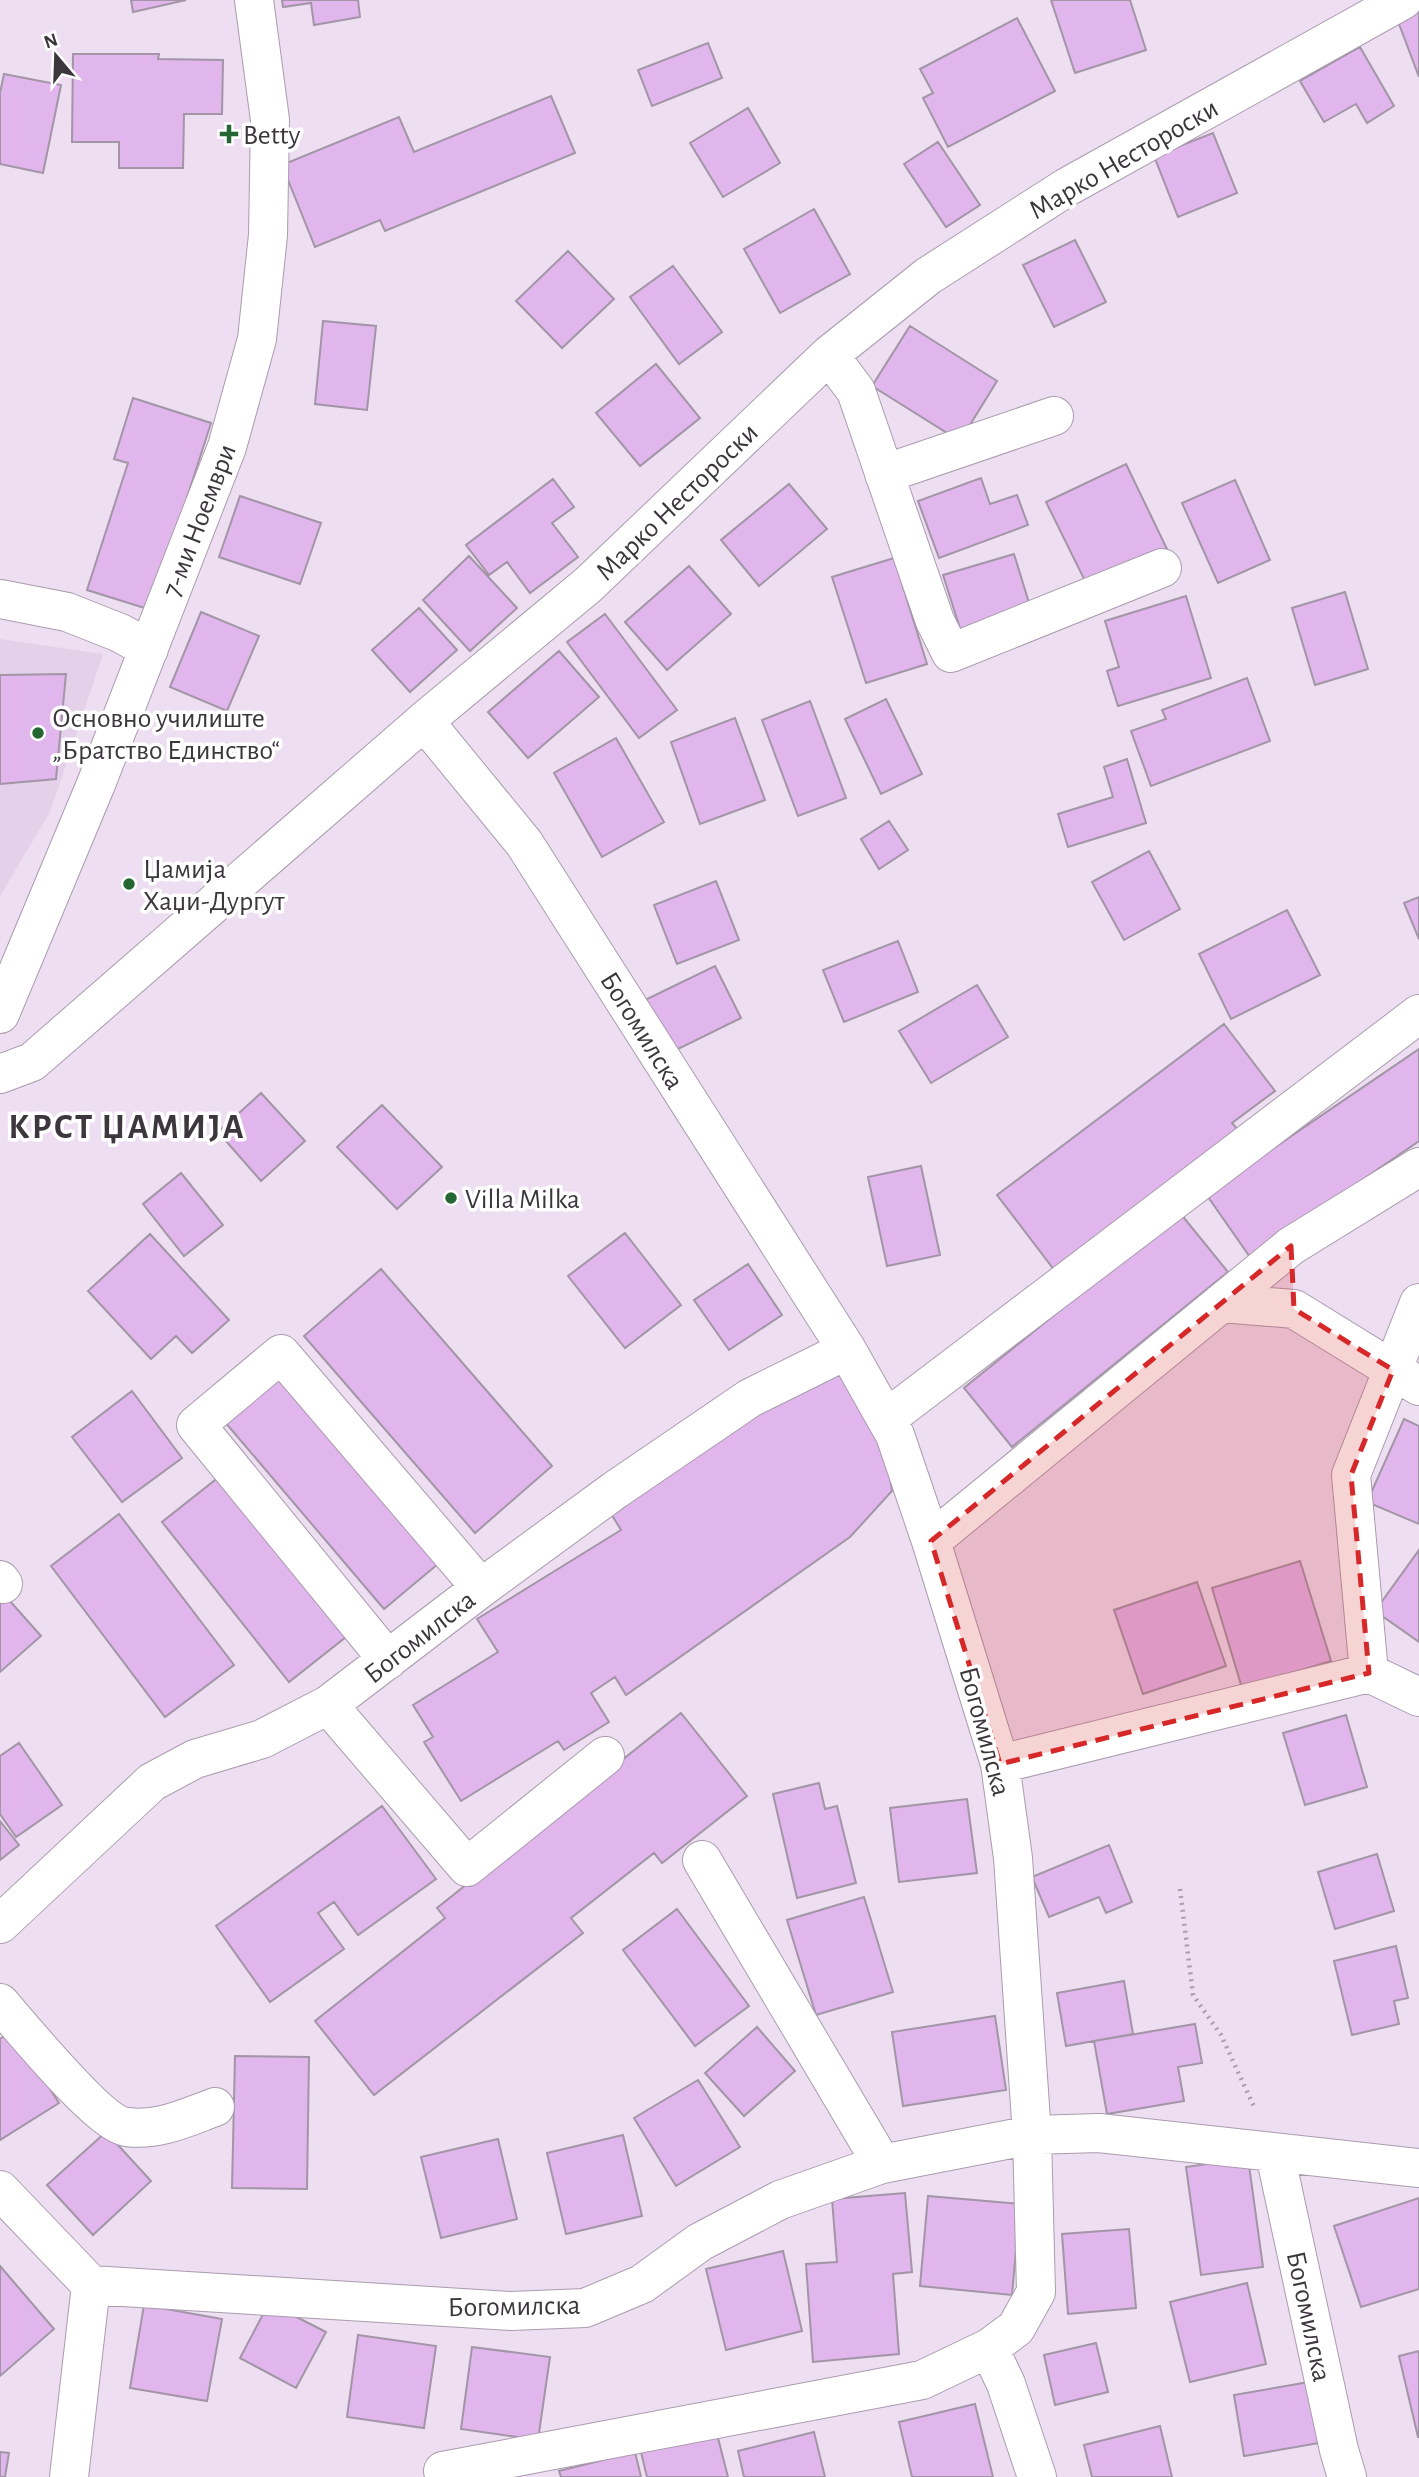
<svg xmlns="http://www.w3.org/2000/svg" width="1419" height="2477" font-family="'Alegreya Sans',sans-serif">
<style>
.built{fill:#e4d1e9}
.building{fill:#e1b6ed;stroke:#a295a6;stroke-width:2}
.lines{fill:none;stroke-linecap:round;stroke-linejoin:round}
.minor-casing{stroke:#aa9cae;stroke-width:40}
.path{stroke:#aa9eac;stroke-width:4.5;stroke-dasharray:2 5;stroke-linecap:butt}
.minor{stroke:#fff;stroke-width:38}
.marked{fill:#d62828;fill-opacity:0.2;stroke:#d62828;stroke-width:5;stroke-dasharray:14 9;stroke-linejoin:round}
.poi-dot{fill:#256732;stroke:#fff;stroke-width:2.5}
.labels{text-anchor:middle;stroke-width:7;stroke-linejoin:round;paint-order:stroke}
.poi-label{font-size:28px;fill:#3c363d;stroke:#fff;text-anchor:start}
.street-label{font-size:28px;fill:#3c363d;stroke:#fff}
.district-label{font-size:35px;font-weight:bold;letter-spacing:2px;fill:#3c363d;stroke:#fff}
</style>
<rect width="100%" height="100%" fill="#eddef1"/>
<path class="built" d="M0 639 103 654 50 812 0 896Z"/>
<path class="building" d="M131 0H186L133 12Z
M282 0H358L360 17 314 25 311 3 283 7Z
M1051 0H1130L1146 50 1075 73Z
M1419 7V77L1396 16Z
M1017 18 1055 91 948 147 923 98 933 93 920 69Z
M708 43 722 78 652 106 638 70Z
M1360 47 1394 106 1367 123 1356 104 1324 122 1300 81Z
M73 54H159L158 59 223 60 222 114H184L183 168H119V142H72Z
M4 74 61 85 43 173 0 164V93Z
M551 96 575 153 385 231 380 220 315 247 282 165 399 117 414 152Z
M748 108 780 163 723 197 690 143Z
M1213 133 1237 193 1178 217 1154 156Z
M938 142 980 205 946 227 904 164Z
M814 209 850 274 780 313 744 249Z
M1075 240 1106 302 1054 327 1023 265Z
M568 251 614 299 562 348 516 301Z
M673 266 722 332 679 364 630 297Z
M323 321 376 326 367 410 315 404Z
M910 326 997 381 960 441 872 386Z
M656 364 700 418 640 466 596 413Z
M133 398 211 423 151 610 87 590 128 463 114 459Z
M1126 464 1167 549 1088 587 1046 502Z
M981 478 990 504 1017 495 1028 525 939 558 918 501Z
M553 479 574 507 552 523 578 557 530 593 507 562 489 575 466 545Z
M1235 480 1270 560 1218 583 1182 503Z
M789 484 827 529 759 586 721 540Z
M240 496 321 523 300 584 219 557Z
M1014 554 1034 619 964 641 943 575Z
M469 556 517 608 470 651 423 600Z
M894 558 927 664 866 683 832 577Z
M689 566 731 614 667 670 625 622Z
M1345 592 1368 669 1315 685 1292 608Z
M1186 596 1211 678 1118 706 1107 671 1119 667 1105 621Z
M419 608 457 650 410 692 372 650Z
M201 612 259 636 227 711 170 687Z
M605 614 677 710 639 738 567 642Z
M559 651 599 697 528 758 488 712Z
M66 674 56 779 0 784V675Z
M1247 678 1270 741 1151 786 1131 731 1166 719 1162 710Z
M886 699 922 774 881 794 845 719Z
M810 701 846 798 798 816 762 720Z
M735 718 765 800 700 824 671 742Z
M616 738 664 822 602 857 554 773Z
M1127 759 1146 823 1068 847 1058 814 1113 797 1104 767Z
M889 821 908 850 879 869 861 839Z
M1149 851 1180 909 1124 940 1092 882Z
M716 881 739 940 677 964 654 905Z
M1419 897V939L1404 903Z
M1287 910 1320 975 1231 1019 1199 954Z
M898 941 918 992 844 1022 823 970Z
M715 966 741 1018 668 1054 643 1001Z
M977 985 1008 1037 931 1083 899 1031Z
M1224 1024 1275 1091 1232 1123 1240 1132 1055 1271 997 1195Z
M1419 1049V1141L1250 1257 1206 1194Z
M261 1093 305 1141 261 1181 218 1132Z
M382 1105 442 1167 397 1209 337 1147Z
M921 1166 940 1255 887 1266 868 1177Z
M181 1173 223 1225 184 1256 143 1204Z
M1180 1213 1228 1272 1012 1447 964 1388Z
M625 1233 681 1305 625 1348 568 1276Z
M150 1234 229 1320 192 1353 176 1336 151 1359 88 1291Z
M748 1264 782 1315 729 1350 694 1300Z
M381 1269 552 1466 475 1533 304 1336Z
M285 1360 450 1554 384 1609 219 1415Z
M840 1363 884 1433 892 1491 850 1537 626 1695 615 1677 591 1693 609 1722 564 1750 558 1741 461 1801 424 1742 433 1737 413 1705 498 1652 477 1619 621 1530 607 1507Z
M132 1391 182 1458 122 1502 72 1437Z
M1404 1419 1419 1426V1524L1367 1502Z
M224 1473 351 1633 289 1682 162 1522Z
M119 1514 234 1665 165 1717 51 1566Z
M1419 1550V1642L1375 1611Z
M1300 1561 1331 1661 1242 1688 1212 1588Z
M1197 1582 1226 1666 1143 1694 1114 1610Z
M1 1591 41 1636 0 1672V1592Z
M681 1713 747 1796 662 1863 654 1853 571 1918 583 1933 374 2095 315 2021 445 1918 437 1908Z
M1346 1715 1367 1787 1305 1805 1283 1733Z
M19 1743 62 1805 16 1837 0 1814V1756Z
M819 1783 825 1809 837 1806 856 1883 797 1898 773 1794Z
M967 1799 977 1873 899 1882 890 1808Z
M382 1806 436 1879 358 1935 334 1902 318 1913 344 1949 270 2002 216 1926Z
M0 1821 19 1845 0 1860Z
M1109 1845 1132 1902 1106 1913 1099 1897 1049 1917 1032 1877Z
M1377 1854 1394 1911 1335 1929 1318 1872Z
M864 1897 893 1992 816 2015 787 1920Z
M677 1909 749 2006 695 2046 623 1950Z
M1396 1946 1408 1998 1394 2001 1399 2024 1352 2035 1334 1961Z
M1124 1981 1133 2034 1066 2046 1057 1993Z
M995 2016 1006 2090 903 2106 892 2032Z
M1195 2024 1202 2063 1178 2067 1184 2101 1107 2114 1094 2041Z
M757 2027 795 2071 744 2116 705 2073Z
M13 2031 59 2103 0 2140V2039Z
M235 2056 309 2057 307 2189 232 2188Z
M698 2080 740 2147 676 2186 634 2118Z
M106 2132 151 2181 93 2235 47 2185Z
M623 2135 642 2216 566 2234 547 2153Z
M498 2139 517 2219 441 2238 421 2157Z
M1248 2158 1263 2267 1201 2275 1186 2167Z
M905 2193 912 2272 893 2274 899 2354 813 2362 806 2264 837 2262 832 2199Z
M928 2196 1020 2204 1012 2295 920 2286Z
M1419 2198V2289L1361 2307 1334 2226Z
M1129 2229 1136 2308 1068 2314 1062 2234Z
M783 2251 802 2331 726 2350 706 2269Z
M0 2266 54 2329 0 2376Z
M1247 2283 1266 2364 1190 2382 1170 2302Z
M269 2303 326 2332 296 2388 240 2358Z
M144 2305 222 2319 207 2401 130 2388Z
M358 2335 436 2346 424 2428 347 2417Z
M1096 2343 1108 2392 1055 2405 1044 2355Z
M472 2347 550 2357 538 2440 461 2429Z
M1419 2351V2437H1418L1399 2356Z
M1309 2382 1319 2443 1244 2456 1234 2395Z
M975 2404 993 2477H912L899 2422Z
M1160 2426 1172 2477H1092L1084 2445Z
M814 2432 825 2477H744L738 2451Z
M717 2434 728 2477H647L641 2452Z
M0 2452 9 2453 5 2477H0Z
M635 2452 641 2477H561L559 2471Z"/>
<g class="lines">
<g class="minor-casing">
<path id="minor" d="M829 355 856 391 935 621 951 653 1162 568
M884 474 1054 416
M0 599 67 612 120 633 149 649
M424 721 524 843 847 1350 895 1435 931 1541 1000 1764 1013 1858 1032 2135 1036 2292 1016 2328 989 2348 922 2380 443 2471
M0 1014 96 784 227 447 257 339 268 235 270 120 254 0
M0 1074 32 1062 424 721 588 585 829 355 928 276 1067 187 1403 0
M1221 1303 1294 1309 1419 1386
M886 1419 1419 1014
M931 1541 1291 1246 1419 1167
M0 1580 3 1584
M388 1660 196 1425 281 1354 481 1588
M1369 1673 1351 1475 1419 1303
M328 1705 467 1867 605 1756
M1000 1764 1369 1673 1419 1697
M702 1860 882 2164
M0 1924 152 1782 195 1759 262 1739 328 1705 481 1588 615 1490 750 1398 847 1350
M0 2003C21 2027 100 2124 127 2127 159 2131 185 2118 215 2107
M1275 2154 1339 2450 1347 2477
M0 2190 91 2285 511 2311 585 2308 642 2284 700 2242 780 2200 882 2164 1032 2135 1099 2133 1419 2168
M989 2348 1006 2384 1037 2477
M69 2477 91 2285"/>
</g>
<path class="path" d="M1180 1889 1193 1995 1221 2035 1255 2109"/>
<use href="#minor" class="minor"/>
</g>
<path class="marked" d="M1291 1246 1294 1309 1393 1370 1351 1475 1369 1673 1000 1764 931 1541Z"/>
<g class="poi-dot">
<path d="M225.5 123.5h7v7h7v7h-7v7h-7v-7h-7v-7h7z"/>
<circle cx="38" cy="733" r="7"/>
<circle cx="129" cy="884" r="7"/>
<circle cx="451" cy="1198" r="7"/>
</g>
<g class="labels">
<g class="poi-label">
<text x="243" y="144">Betty</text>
<text x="52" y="727">Основно училиште<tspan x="52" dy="32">„Братство Единство“</tspan></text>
<text x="143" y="878">Џамија<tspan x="143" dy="32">Хаџи-Дургут</tspan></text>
<text x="465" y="1208">Villa Milka</text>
</g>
<g class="street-label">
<text transform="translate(1123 158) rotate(-30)" y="10">Марко Нестороски</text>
<text transform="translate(676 501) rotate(-44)" y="10">Марко Нестороски</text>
<text transform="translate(198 520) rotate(-69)" y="10">7-ми Ноември</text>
<text transform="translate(643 1030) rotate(58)" y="10">Богомилска</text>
<text transform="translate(419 1636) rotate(-38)" y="10">Богомилска</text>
<text transform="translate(986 1731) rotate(75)" y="10">Богомилска</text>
<text transform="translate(514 2305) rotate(-1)" y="10">Богомилска</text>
<text transform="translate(1310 2316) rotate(78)" y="10">Богомилска</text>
</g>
<g class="district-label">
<text x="127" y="1138">КРСТ ЏАМИЈА</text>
</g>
</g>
<g transform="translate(56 56) rotate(341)" stroke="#ffffff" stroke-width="5" paint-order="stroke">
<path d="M0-5L12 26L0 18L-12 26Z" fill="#3c363d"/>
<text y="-10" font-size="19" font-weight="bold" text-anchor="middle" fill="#3c363d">N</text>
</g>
</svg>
